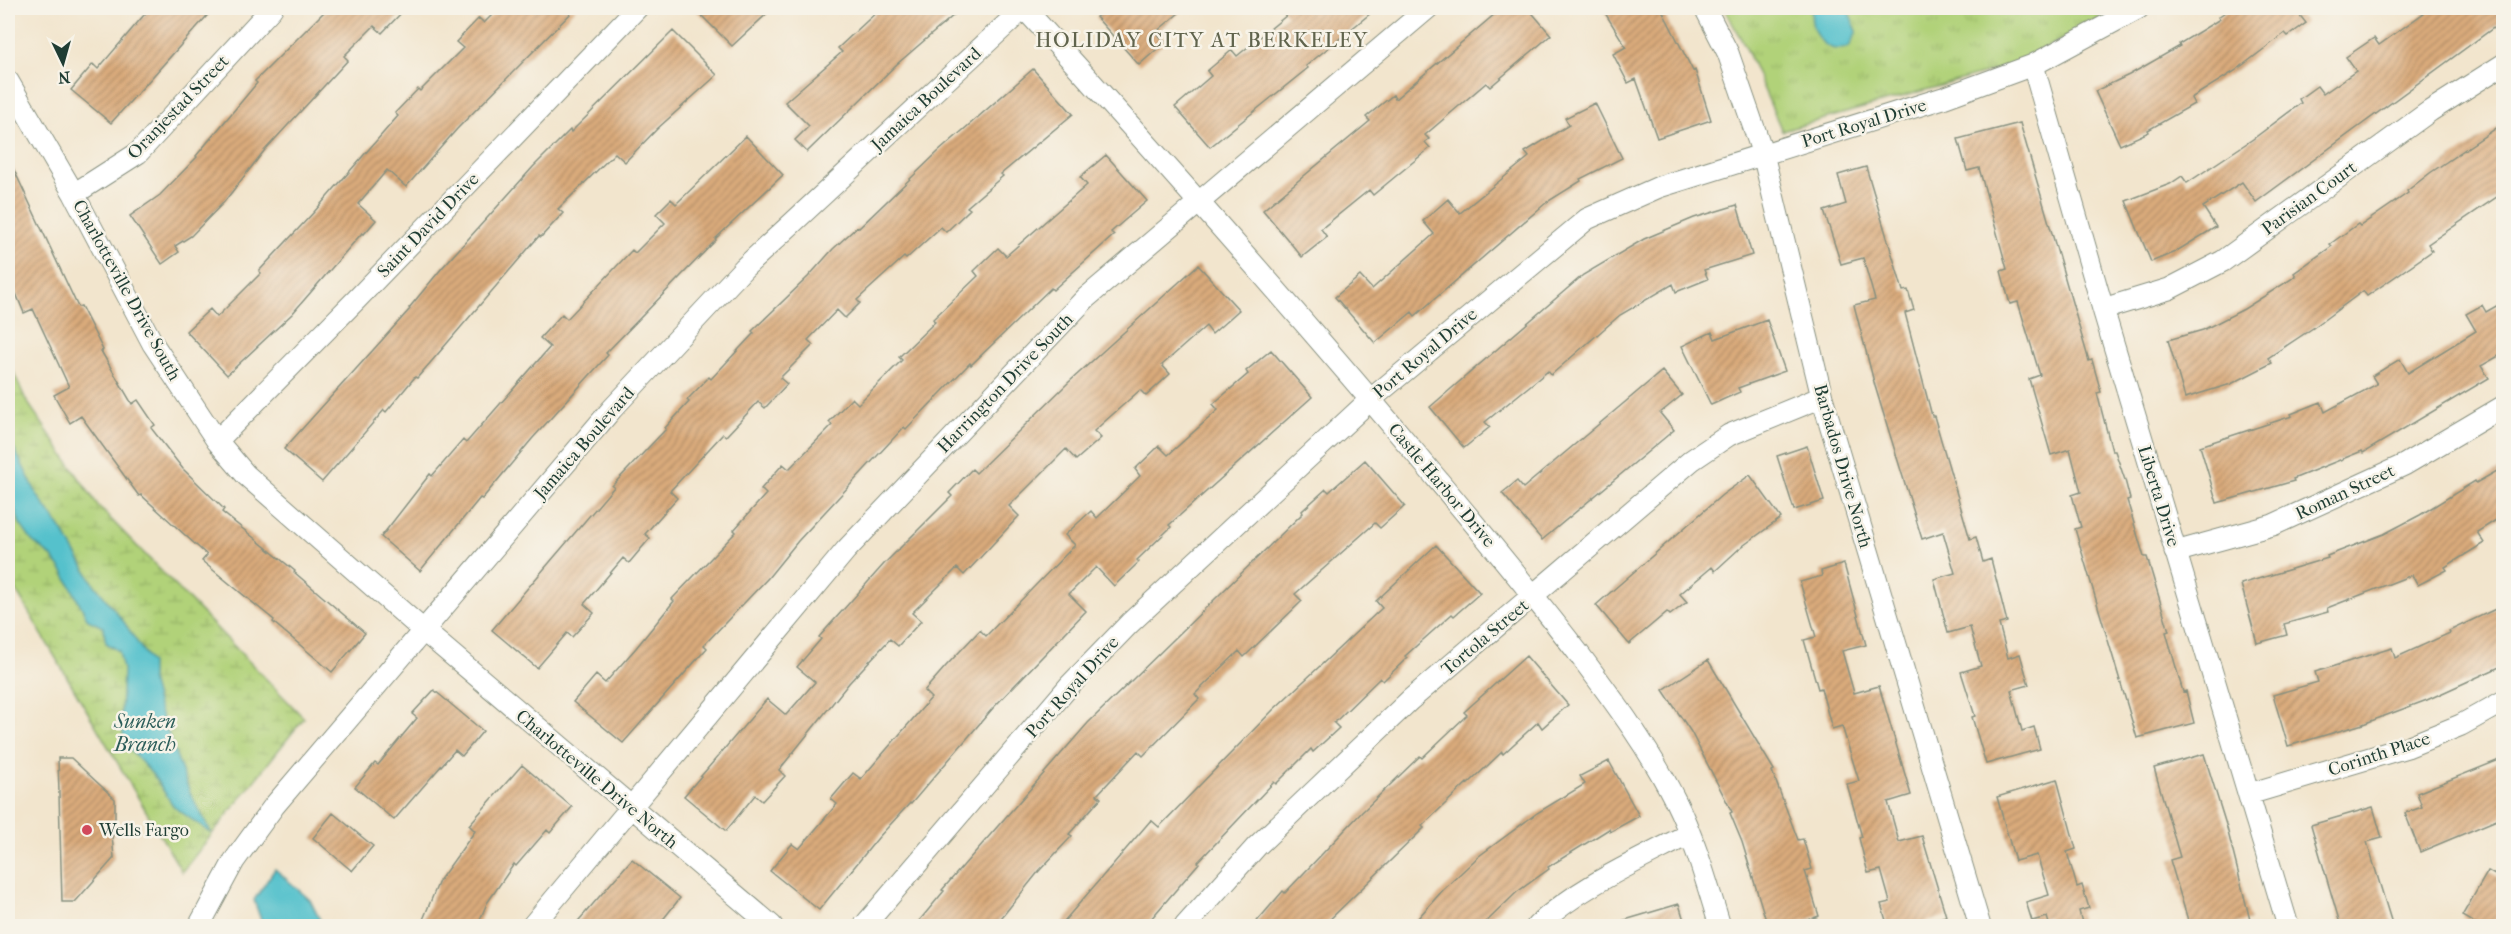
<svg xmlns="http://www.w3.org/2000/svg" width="2511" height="934" font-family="'IM FELL French Canon',serif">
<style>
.wetland{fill:url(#wetland-marsh);stroke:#688856;stroke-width:1.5}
.park{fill:url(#park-tufts);stroke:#688856;stroke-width:1.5}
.water{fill:#54c1cc;stroke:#3a7f80;stroke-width:1.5}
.building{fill:url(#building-hatch)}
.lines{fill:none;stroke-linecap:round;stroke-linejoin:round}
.minor-casing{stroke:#889180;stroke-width:23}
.minor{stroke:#fff;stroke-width:21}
.poi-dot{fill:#d1495b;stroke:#f7f3e8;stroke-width:2}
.labels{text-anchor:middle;stroke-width:5;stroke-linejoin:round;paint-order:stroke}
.street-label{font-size:18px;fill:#1f3d34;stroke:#f7f3e8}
.poi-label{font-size:18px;fill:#1f3d34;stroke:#f7f3e8;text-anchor:start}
.water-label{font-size:20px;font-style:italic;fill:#2c5e5a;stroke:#f7f3e8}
.quarter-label{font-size:21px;letter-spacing:1.5px;fill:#60644d;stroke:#f7f3e8}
</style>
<defs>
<pattern id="wetland-marsh" width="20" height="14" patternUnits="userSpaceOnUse" patternTransform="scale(1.5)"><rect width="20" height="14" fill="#b1d279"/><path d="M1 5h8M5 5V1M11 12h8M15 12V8" fill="none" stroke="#98b569"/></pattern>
<pattern id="park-tufts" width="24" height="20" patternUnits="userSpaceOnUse" patternTransform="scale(1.5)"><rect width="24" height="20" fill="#b1d279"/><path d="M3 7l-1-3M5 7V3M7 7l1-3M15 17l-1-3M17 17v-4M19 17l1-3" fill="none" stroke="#98b569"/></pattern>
<pattern id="building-hatch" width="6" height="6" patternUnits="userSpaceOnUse" patternTransform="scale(1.5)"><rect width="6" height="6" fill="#daab7c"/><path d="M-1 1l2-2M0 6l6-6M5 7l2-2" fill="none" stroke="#b08c66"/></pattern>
</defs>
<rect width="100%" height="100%" fill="#f7f3e8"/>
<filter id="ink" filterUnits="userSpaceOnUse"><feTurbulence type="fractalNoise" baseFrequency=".0167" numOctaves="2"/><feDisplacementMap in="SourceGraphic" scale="12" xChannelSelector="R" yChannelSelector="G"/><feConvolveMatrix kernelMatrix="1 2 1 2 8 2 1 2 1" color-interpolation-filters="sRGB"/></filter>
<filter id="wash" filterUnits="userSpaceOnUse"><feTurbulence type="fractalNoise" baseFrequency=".008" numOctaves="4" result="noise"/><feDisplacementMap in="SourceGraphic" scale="24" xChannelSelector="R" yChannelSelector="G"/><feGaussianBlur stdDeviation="1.35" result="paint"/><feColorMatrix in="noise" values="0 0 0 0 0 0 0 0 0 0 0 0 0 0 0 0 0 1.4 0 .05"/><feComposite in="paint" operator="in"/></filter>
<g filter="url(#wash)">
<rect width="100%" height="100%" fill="#f2e5cd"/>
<path class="wetland" d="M8 360 26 400 99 507 304 718 182 872 8 577Z"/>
<path class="park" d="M1724 8H2117L2079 31 2010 66 1782 131 1746 48Z"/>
<path class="water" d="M1812 8H1847L1857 31 1849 47C1824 56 1808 31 1812 8Z
M8 436 38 496 62 530 94 584 124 622 151 663V680L158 706 190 793 212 834 174 807 153 775 124 743 121 714 123 670 119 651 106 643 103 627 88 620 64 573 51 556 32 541 20 524 8 491Z
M275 869 310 900 323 926H263L254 900Z"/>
<g id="blocks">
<path class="building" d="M150 8H214L111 123 71 90 93 64 98 69Z
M328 8H406L382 33 374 26 344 56 348 60 264 151 224 202 191 236 175 246 179 252 162 264 130 216 160 195 197 157 196 156 257 83 255 81Z
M499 8H576L457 129 406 187 387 170 358 204 376 220 364 234 362 233 292 314 227 375 186 331 210 309 217 317 261 273 259 271 314 212 398 116 395 113 418 89 420 91 463 48 456 42 479 18 484 23Z
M694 8H773L732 46Z
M881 8H962L897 64 807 152 795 140 809 126 785 102 842 52 838 48Z
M1107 8H1185L1156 32 1165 42 1139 65 1096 17Z
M1281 8H1377L1306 66 1308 68 1210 147 1175 107 1211 76 1207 71 1232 50 1237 56 1287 15Z
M1502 8H1528L1551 35 1490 87 1486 83 1425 135 1429 139 1425 142 1430 148 1373 195 1369 190 1321 229 1327 237 1302 257 1263 210 1370 121 1366 117 1393 95 1395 99Z
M1602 8H1661L1693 71 1695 70 1711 120 1657 138 1636 79 1628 83 1613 54 1626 47Z
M2231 8H2294L2306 23 2288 36 2285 33 2235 71 2191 98 2194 104 2148 130 2149 132 2120 145 2095 91 2129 75 2180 46 2179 44 2220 19 2218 17Z
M2431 8H2504V20L2256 202 2242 182 2203 207 2216 227 2175 252 2151 262 2126 201 2170 184 2182 176 2187 183 2253 139 2301 103 2299 99 2317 86 2323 94 2356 71 2346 57 2374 38 2379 45Z
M673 31 717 75 657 129 625 162 615 153 558 209 563 213 541 237 539 236 437 355 417 378 415 377 386 412 384 410 322 482 284 449 410 309 409 308 442 268 533 167 570 130 571 132Z
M1033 69 1073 114 1001 174 1003 176 967 207 970 209 946 232 941 227 906 259 904 257 857 300 860 303 845 318 837 310 808 340 813 345 780 378 787 384 765 408 758 402 726 436 723 434 670 491 677 498 645 534 650 538 629 563 623 558 584 604 594 613 572 637 567 633 537 668 492 630 614 487 612 486 666 429 665 428 689 402 687 400 709 377 711 379 754 333 752 331 808 277 833 249 857 227 859 228 938 152Z
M1595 103 1622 158 1580 179 1581 181 1547 202 1415 316 1412 312 1375 343 1335 297 1360 276 1372 289 1434 234 1423 221 1448 199 1460 213 1529 157 1525 152 1569 125 1565 118Z
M2020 123 2089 361 2092 360 2101 392 2097 393 2112 451H2115L2125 480 2130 499 2127 500 2144 557H2147L2169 631 2166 632 2183 692 2186 691 2194 723 2137 738 2075 529 2081 527 2072 495 2081 492 2070 449 2051 455 2029 379 2040 375 2018 302 2010 304 2001 271 2007 269 1979 168 1967 171 1958 139Z
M2504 123V192L2428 244 2432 251 2367 296 2363 291 2313 328 2268 358 2272 363 2231 384 2185 398 2168 340 2203 330 2244 309 2296 276 2294 273 2332 246 2330 244 2358 224 2360 226 2408 193 2407 191 2430 173Z
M746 136 783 175 715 239 716 240 606 353 608 355 532 439 482 499 480 498 420 571 381 537 430 474 432 476 463 440 466 443 550 347 540 338 562 314 567 319 632 250 635 253 665 223 656 214 671 199 676 204Z
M1106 155 1147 201 1111 232 1114 235 1053 290 1051 288 971 365 970 363 906 429 904 427 798 541 768 578 704 645 707 648 623 743 573 702 596 675 605 683 636 648 674 601 672 599 736 532 734 530 766 494 761 489 783 464 789 469 832 425 829 422 852 398 858 404 902 360 899 357 935 322 933 319 978 276 974 271 998 248 1006 256 1087 185 1080 177Z
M8 157 78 307 81 306 103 350 101 351 132 404 138 400 155 425 151 428 183 469 224 509 222 512 295 571 294 572 365 633 332 672 273 622 274 620 202 561 207 555 141 495 139 496 81 416 70 423 54 395 69 387 33 309 24 313 8 274Z
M1866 167 1903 291 1908 290 1914 310 1905 313 1932 416H1934L1970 539 1976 537 1983 562 1991 559 2007 622 1999 624 2008 658 2020 654 2029 685 2011 690 2022 731 2034 727 2040 749 1986 764 1972 717 1975 716 1961 672 1981 666 1970 627 1948 633 1934 579 1955 573 1943 532 1922 539 1875 386 1854 305 1875 300 1863 258 1841 264 1824 211 1846 204 1838 175Z
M1737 205 1752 255 1704 270 1708 279 1676 292 1673 284 1620 315 1551 375 1548 371 1485 422 1490 427 1464 448 1430 407 1583 275 1644 239 1694 218Z
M1198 265 1239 310 1212 334 1206 326 1162 365 1170 374 1146 396 1140 390 1094 431 1101 438 1076 460 1066 449 1009 506 1019 516 964 575 957 568 912 613 921 621 898 646 890 639 849 683 779 770 785 776 762 801 755 795 726 831 684 796 767 699 786 715 815 682 797 667 821 639 819 637 884 564 952 496 949 493 972 469 976 473 1069 382Z
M2482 305 2486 312 2498 305 2504 314V353L2481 366 2489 378 2363 453 2362 451 2293 479 2294 481 2217 503 2200 446 2292 416 2291 414 2321 402 2325 412 2377 384 2372 376 2400 359 2408 373 2476 331 2466 314Z
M1767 320 1785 371 1738 388 1740 392 1711 405 1682 346 1712 332 1715 339Z
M1271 350 1312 397 1169 525 1171 527 1137 560 1139 562 1114 586 1096 567 1069 594 1086 611 993 708 911 804 910 803 878 838 819 910 770 871 792 844 799 849 837 804 831 799 853 773 861 779 931 698 924 691 946 666 980 630 986 636 1075 545 1065 535 1091 511 1097 518 1140 476 1135 469 1159 446 1168 455 1218 410 1213 404 1248 374 1246 371Z
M1662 371 1682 395 1660 413 1674 430 1542 540 1502 493 1517 481 1523 488Z
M1807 446 1824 501 1794 510 1777 456Z
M1365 460 1405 506 1380 528 1375 523 1295 594 1302 601 1244 657 1239 651 1195 694 1199 699 1143 756 1138 751 1097 795 1101 798 1069 834 1072 836 1039 871 994 927H914L944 891 942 890 1088 723 1303 513 1302 511 1326 489 1329 492Z
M2504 467V515L2477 532 2484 543 2445 567 2447 570 2418 585 2412 575 2327 608 2328 612 2284 624 2287 635 2257 643 2241 584 2328 558 2327 556 2384 534 2420 515 2475 481 2476 483Z
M1750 475 1781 518 1740 548 1715 571 1712 567 1680 594 1687 602 1670 615 1667 612 1629 644 1596 605 1722 495Z
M1436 545 1480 593 1454 616 1452 614 1405 656 1407 658 1383 681 1380 678 1334 723 1339 728 1313 752 1311 749 1276 784 1274 782 1198 862 1199 863 1144 927H1059L1151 820 1159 827 1273 710 1382 608 1376 601Z
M1844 564 1866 645 1842 651 1854 693 1879 686 1911 795 1888 802 1899 842 1922 836 1946 916 1912 927H1888L1881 904 1890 902 1881 870 1868 873 1859 838 1862 837 1847 784 1859 781 1842 726 1832 729 1821 688 1818 689 1804 640 1816 637 1800 582 1822 576 1821 571Z
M2504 605V665L2427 700 2363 724 2288 746 2273 695 2318 682 2315 672 2392 648 2395 658 2450 633 2449 631Z
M1526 656 1568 705 1542 728 1538 722 1503 754 1502 752 1468 784 1467 783 1422 826 1424 828 1322 927H1252L1283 891 1285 893 1362 812 1420 756 1422 758 1467 715 1464 712Z
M1708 660 1774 770 1772 771 1798 840 1803 839 1812 869 1805 871 1819 916 1785 927H1768L1742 842 1730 813 1732 812 1691 732 1663 690Z
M434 690 483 731 462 756 455 750 394 820 355 787 375 763 378 765 417 718 412 714Z
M2204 754 2227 828 2250 920 2224 927H2190L2170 860 2180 857 2154 768Z
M58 758H71L115 799V835H112L114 858 75 902H62Z
M2504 758V817L2420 852 2405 813 2422 807 2417 793Z
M1609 761 1639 816 1610 832 1609 829 1548 867 1549 869 1517 892 1481 927H1410L1443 890 1479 856 1537 813 1585 784 1580 776Z
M522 765 572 807 550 833 547 830 516 866 514 864 487 903 477 927H420L439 881 475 831 469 825Z
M2057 779 2076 849 2067 852 2077 887 2082 885 2089 908 2079 911 2083 927H2050L2047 917 2032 921 2026 902 2049 895 2037 855 2015 861 1997 797Z
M2373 807 2382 838 2367 842 2393 927H2341L2311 825Z
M333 813 373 846 352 871 313 838Z
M632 859 680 898 657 927H573Z
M2488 871 2504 880V927H2481L2462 916Z
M1679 904 1686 927H1619L1618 922Z"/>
</g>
</g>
<g filter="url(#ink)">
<use href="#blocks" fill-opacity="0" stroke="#889180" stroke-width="1.5"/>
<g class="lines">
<g class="minor-casing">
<path id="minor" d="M1705 8 1728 53 1763 154 1822 397 1980 926
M2033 65 2103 309 2288 926
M8 81 74 194 153 344 217 441 246 475 424 631 772 926
M74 194 138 153 272 8
M2103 309 2169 289 2223 261 2430 111 2504 64
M217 441 357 299 637 8
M2175 552 2273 525 2404 465 2504 406
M2249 794 2407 747 2461 725 2504 701
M199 926 234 861 274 806 612 409 744 268 1024 8C1158 155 1290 303 1417 455 1472 521 1527 586 1579 654 1614 701 1649 748 1675 800 1695 840 1707 884 1720 926
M532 926 846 550 1086 298 1428 8
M864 926 1070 685 1130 623 1370 400 1587 219 1659 187 1943 98 2033 65 2139 8
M1185 926 1257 846 1410 700 1692 460 1729 435 1822 397
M1537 926C1580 886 1638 861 1689 834"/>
</g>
<use href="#minor" class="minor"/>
</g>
</g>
<circle class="poi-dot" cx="87" cy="830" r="6"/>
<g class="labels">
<g class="street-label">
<text transform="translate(926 99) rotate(-43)" y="6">Jamaica Boulevard</text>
<text transform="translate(178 107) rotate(-46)" y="6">Oranjestad Street</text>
<text transform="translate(1864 123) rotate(-17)" y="6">Port Royal Drive</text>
<text transform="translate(2309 198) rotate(-36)" y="6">Parisian Court</text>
<text transform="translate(428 225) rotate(-46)" y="6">Saint David Drive</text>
<text transform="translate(127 290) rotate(61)" y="6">Charlotteville Drive South</text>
<text transform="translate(1425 353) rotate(-40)" y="6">Port Royal Drive</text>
<text transform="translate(1005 383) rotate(-46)" y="6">Harrington Drive South</text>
<text transform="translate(584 443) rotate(-49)" y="6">Jamaica Boulevard</text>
<text transform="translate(1843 466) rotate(74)" y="6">Barbados Drive North</text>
<text transform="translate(1442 485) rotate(50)" y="6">Castle Harbor Drive</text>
<text transform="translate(2345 492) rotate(-25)" y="6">Roman Street</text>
<text transform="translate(2159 496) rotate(73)" y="6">Liberta Drive</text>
<text transform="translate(1485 637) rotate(-40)" y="6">Tortola Street</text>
<text transform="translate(1072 687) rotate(-48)" y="6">Port Royal Drive</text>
<text transform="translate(2379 754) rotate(-18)" y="6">Corinth Place</text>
<text transform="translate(597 779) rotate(40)" y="6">Charlotteville Drive North</text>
</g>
<g class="poi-label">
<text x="99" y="836">Wells Fargo</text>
</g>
<g class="water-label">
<text x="145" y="728">Sunken<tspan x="145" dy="23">Branch</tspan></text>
</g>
<g class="quarter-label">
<text x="1202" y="47">HOLIDAY CITY AT BERKELEY</text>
</g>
</g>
<rect width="2511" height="934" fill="none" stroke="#f7f3e8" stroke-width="30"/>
<g transform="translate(63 63) rotate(175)" stroke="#f7f3e8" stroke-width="4.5" paint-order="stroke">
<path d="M0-4.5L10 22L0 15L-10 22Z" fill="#1f3d34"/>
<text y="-9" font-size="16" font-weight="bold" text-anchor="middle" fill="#1f3d34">N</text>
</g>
</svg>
